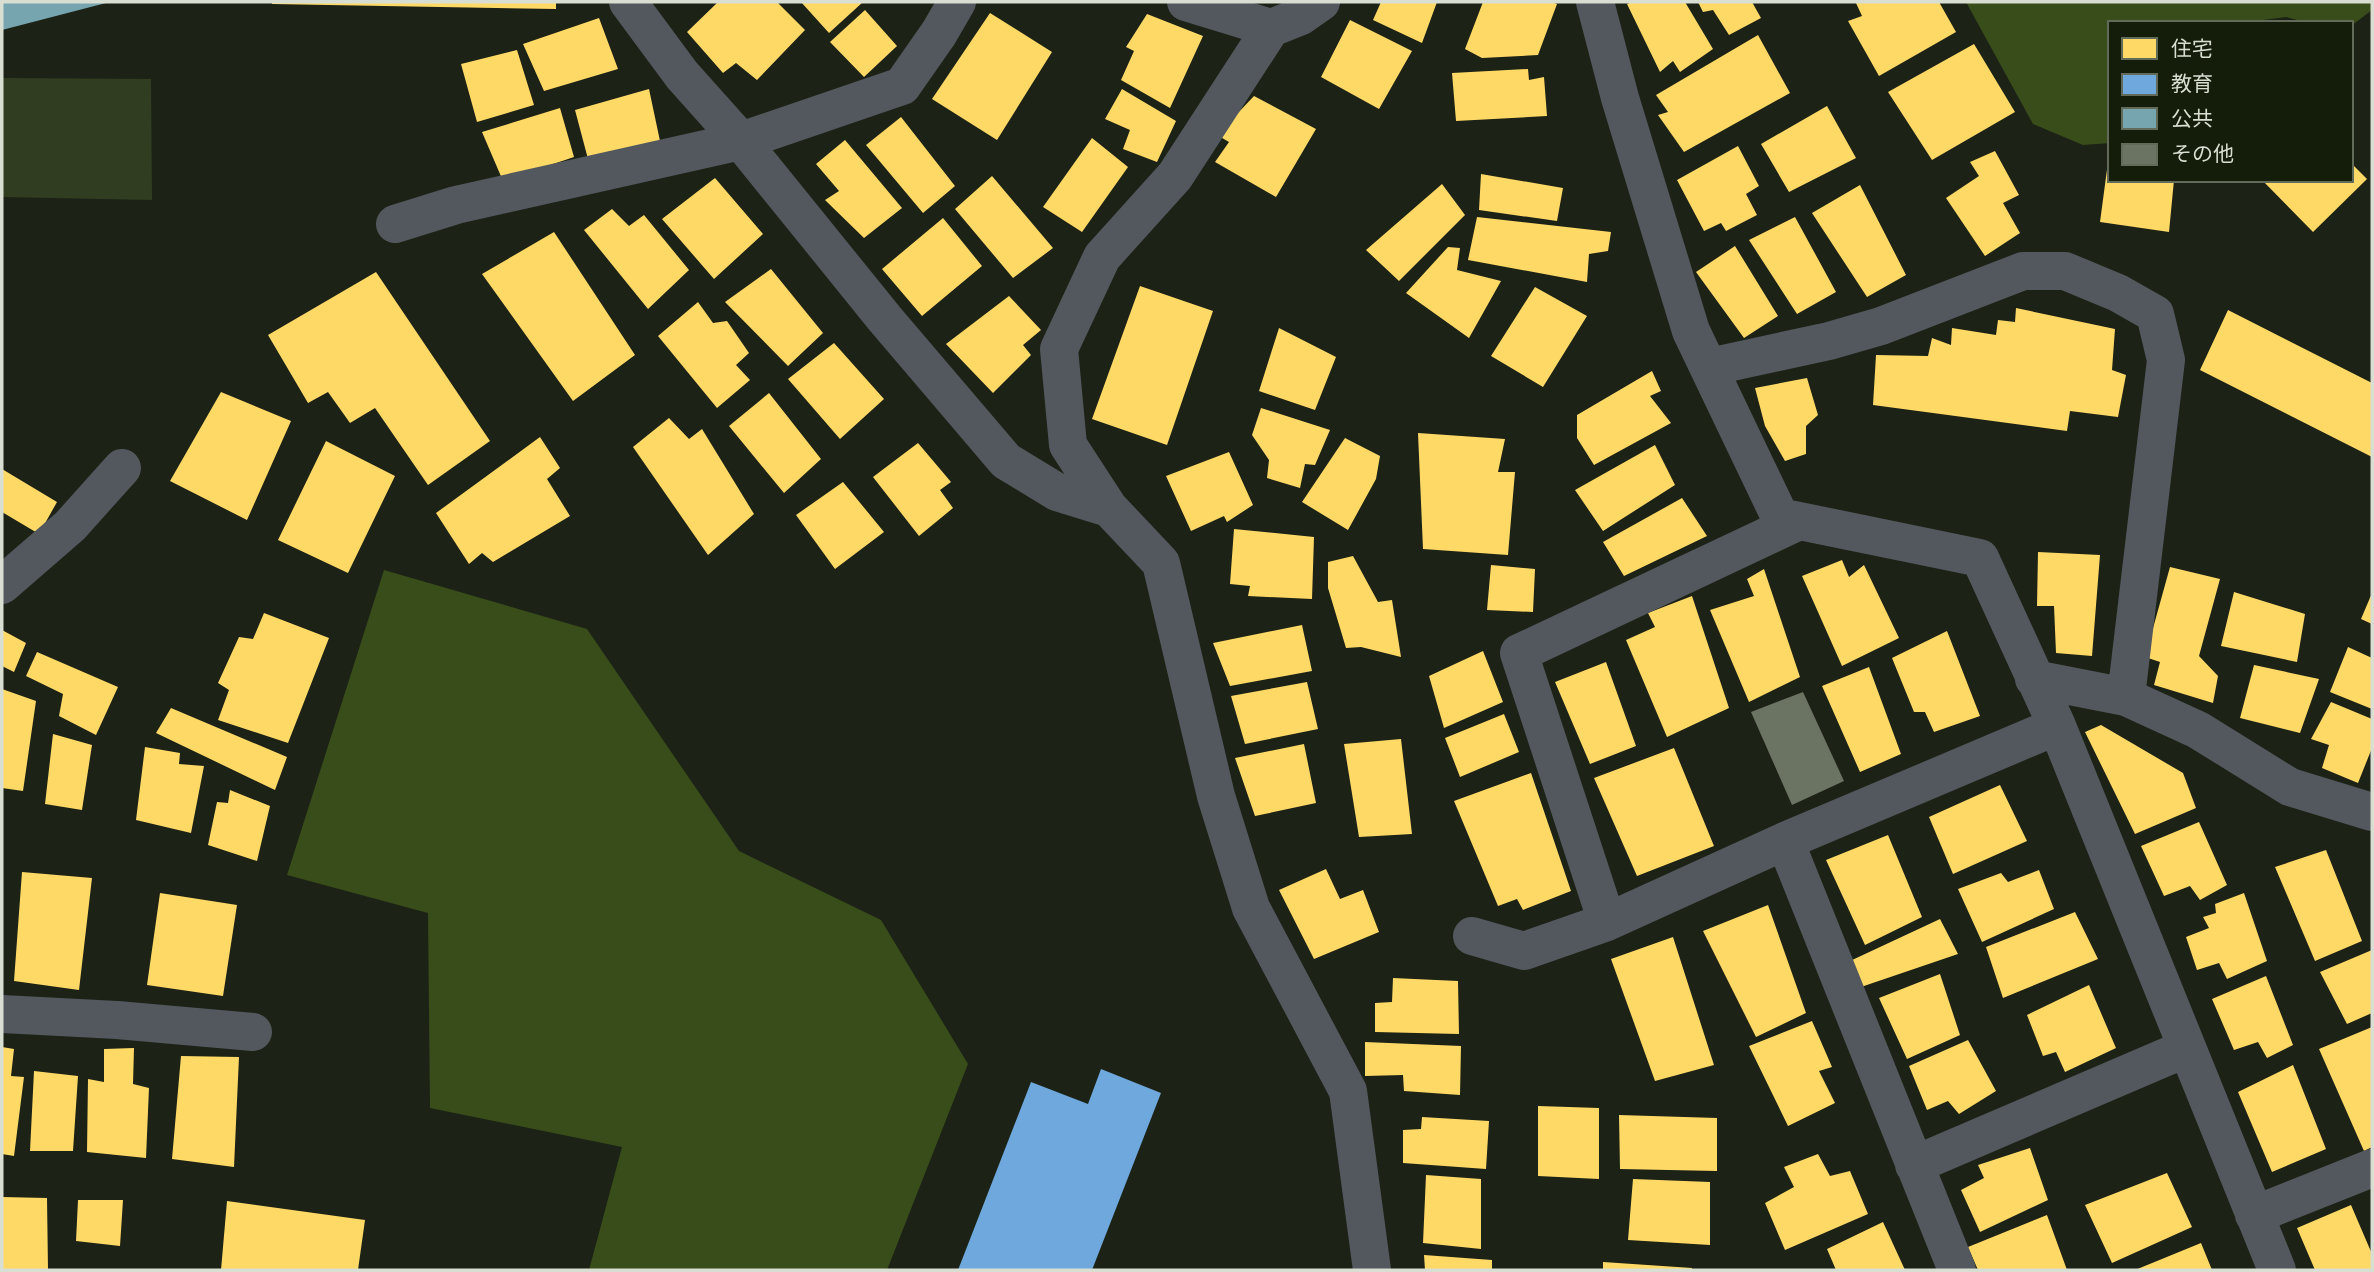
<svg xmlns="http://www.w3.org/2000/svg" width="2374" height="1272" font-family="'Space Grotesk','Noto Sans JP',sans-serif">
<style>
.green{fill:#313d21}
.forest{fill:#394d1b}
.homes{fill:#ffd966}
.schools{fill:#6fa8dc}
.public{fill:#76a5af}
.building{fill:#6b7362}
.lines{fill:none;stroke-linecap:round;stroke-linejoin:round}
.street{stroke:#52585d;stroke-width:38}
</style>
<rect width="100%" height="100%" fill="#1c2216"/>
<path class="green" d="M2 78 151 79 152 200 2 197Z"/>
<path class="forest" d="M1966 2H2372V10L2351 26V23H2308L2286 17 2240 23H2110V143L2083 145 2033 124Z
M384 570 587 629 739 851 881 920 968 1064 887 1270H589L622 1147 430 1108 428 913 287 875Z"/>
<path class="homes" d="M272 2H556V9L272 4Z
M718 2H777L805 30 757 80 736 63 723 73 687 32Z
M801 2H863L829 33Z
M1381 2H1437L1422 43 1373 20Z
M1483 2H1552L1557 4 1538 55 1482 58 1465 49Z
M1632 2H1685L1713 49 1680 72 1673 61 1660 72 1627 4Z
M1698 2H1752L1761 18 1729 35 1713 10 1703 12Z
M1858 2H1939L1956 32 1879 76 1848 21 1862 16 1856 3Z
M865 10 897 46 864 77 830 42Z
M990 13 1052 52 997 140 932 99Z
M1147 14 1203 36 1170 108 1121 80 1134 51 1126 47Z
M599 18 618 69 544 91 523 44Z
M1350 20 1412 51 1379 109 1321 77Z
M1758 35 1790 93 1684 152 1658 115 1668 112 1656 95Z
M1974 44 2015 112 1932 160 1888 92Z
M517 50 534 105 477 122 461 64Z
M1528 69 1529 80 1544 77 1547 116 1456 121 1452 73Z
M649 89 660 141 588 159 575 110Z
M1122 89 1176 121 1157 162 1123 149 1130 130 1105 119Z
M1254 96 1316 129 1276 197 1215 162 1229 142 1217 135Z
M1827 106 1856 158 1789 192 1761 144Z
M560 108 574 157 503 181 482 132Z
M901 117 955 186 923 213 866 145Z
M1092 138 1128 167 1082 232 1043 207Z
M845 140 902 208 864 238 825 200 839 191 816 164Z
M1738 146 1759 186 1746 194 1757 215 1726 231 1721 223 1704 231 1677 180Z
M1995 151 2019 195 2003 203 2020 233 1985 256 1946 198 1979 176 1970 162Z
M2108 162 2110 180H2174L2169 232 2100 222Z
M2351 163 2367 179 2313 232 2262 180H2351Z
M1481 174 1563 188 1557 221 1479 210Z
M992 176 1053 248 1013 278 955 209Z
M715 178 763 234 714 279 662 219Z
M1442 184 1465 215 1399 281 1366 250Z
M1860 185 1906 275 1867 297 1812 213Z
M612 209 629 226 644 215 689 270 648 309 584 230Z
M1477 217 1611 232 1608 251 1589 254 1587 282 1468 260Z
M1795 217 1836 292 1797 314 1749 240Z
M943 218 982 266 922 316 882 269Z
M554 232 635 355 573 401 482 274Z
M1735 246 1778 316 1744 338 1696 272Z
M1448 247 1460 248 1457 270 1501 281 1469 338 1406 293Z
M771 269 823 333 788 366 725 302Z
M376 272 490 441 428 485 375 408 350 423 328 392 308 403 268 335Z
M1140 286 1213 311 1167 445 1092 419Z
M1535 287 1587 316 1543 387 1491 356Z
M1009 296 1041 330 1023 345 1031 355 993 393 946 344Z
M698 302 713 323 727 321 749 353 736 365 750 380 717 408 658 336Z
M2016 308 2115 329 2112 370 2126 375 2118 417 2070 411 2067 431 1873 405 1876 355 1928 356 1932 338 1951 345 1952 328 1996 335 1998 320 2015 322Z
M2228 310 2372 383V457L2200 370Z
M1279 328 1336 357 1315 410 1259 391Z
M834 343 884 399 840 439 788 379Z
M1652 371 1661 391 1650 396 1671 423 1594 465 1577 438V415Z
M1807 378 1818 415 1806 426V454L1785 461 1765 426 1755 388Z
M221 392 291 421 247 520 170 481Z
M769 393 821 459 784 493 729 426Z
M1261 408 1330 430 1315 465 1305 464 1300 488 1267 478 1269 460 1252 435Z
M669 418 689 439 702 429 754 514 708 555 633 447Z
M1418 433 1505 439 1498 472H1515L1508 555 1423 549Z
M540 437 560 468 547 479 570 516 493 562 482 553 469 564 436 513Z
M1345 438 1380 456 1376 479 1348 530 1302 502Z
M326 441 395 476 348 573 278 540Z
M918 443 951 482 940 490 953 508 919 536 873 477Z
M1655 445 1675 485 1603 531 1575 490Z
M1229 452 1253 505 1227 522 1224 516 1191 531 1166 476Z
M2 469 57 502 39 534 2 512Z
M843 482 884 532 835 569 796 515Z
M1682 498 1707 536 1624 576 1603 542Z
M1234 529 1314 537 1312 599 1248 596 1250 586 1230 584Z
M2038 552 2100 555 2092 656 2056 653 2054 606H2037Z
M1353 556 1378 602 1392 600 1401 657 1361 647 1346 648 1328 588V562Z
M1842 560 1849 577 1864 565 1899 638 1842 666 1802 576Z
M1491 565 1535 569 1533 612 1487 610Z
M2170 567 2220 579 2199 656 2218 676 2213 703 2154 685 2160 662 2145 657Z
M1764 569 1800 677 1749 702 1710 610 1754 596 1747 579Z
M2234 592 2305 614 2297 662 2221 646Z
M2372 593V624L2361 619Z
M1692 596 1729 708 1667 737 1626 640 1655 627 1648 613Z
M264 613 329 638 288 743 218 720 229 690 218 683 239 637 253 639Z
M1302 625 1312 671 1230 686 1213 643Z
M2 630 26 643 14 672 2 666Z
M1947 631 1980 716 1934 732 1925 712H1914L1892 658Z
M2348 647 2372 658V709L2330 692Z
M1483 651 1503 702 1444 728 1429 676Z
M37 652 118 687 96 735 59 716 63 694 26 676Z
M1606 662 1636 746 1590 764 1555 682Z
M2254 665 2319 679 2300 733 2240 718Z
M1869 667 1901 754 1860 772 1822 686Z
M1307 682 1318 729 1245 744 1231 696Z
M2 689 36 701 23 791 2 788Z
M2331 702 2372 719V748L2358 783 2322 768 2329 745 2311 739Z
M171 708 287 757 275 790 156 733Z
M1504 714 1519 752 1460 777 1445 738Z
M2101 725 2183 773 2196 808 2135 834 2085 732Z
M53 734 92 745 82 810 45 804Z
M1401 739 1412 834 1359 837 1344 744Z
M1304 744 1316 803 1255 816 1235 758Z
M145 747 180 753 179 764 204 766 191 833 136 820Z
M1674 748 1714 846 1637 876 1594 778Z
M1531 773 1571 891 1523 910 1517 899 1498 906 1454 801Z
M2000 785 2027 841 1953 874 1929 817Z
M230 790 270 806 257 861 208 845 217 802 228 803Z
M2199 822 2227 885 2200 900 2190 886 2164 896 2141 846Z
M1888 835 1922 917 1865 945 1826 860Z
M2326 850 2362 941 2315 961 2275 867Z
M1326 869 1340 899 1363 890 1379 932 1314 959 1279 890Z
M2039 870 2054 909 1982 942 1958 889 2001 873 2008 882Z
M22 872 92 878 79 990 14 981Z
M160 893 237 905 223 996 147 985Z
M2244 893 2267 961 2227 979 2219 963 2197 970 2186 937 2209 928 2203 917 2216 913 2215 904Z
M1768 905 1806 1013 1756 1037 1703 931Z
M2075 912 2098 959 2003 998 1986 947Z
M1940 919 1958 954 1861 987 1850 961Z
M1673 937 1714 1065 1655 1081 1611 959Z
M2372 950V1013L2347 1024 2320 972Z
M1940 974 1960 1035 1907 1059 1879 998Z
M2266 976 2293 1045 2267 1058 2258 1042 2234 1050 2212 999Z
M1393 978 1458 981 1459 1034 1375 1032V1003L1392 1002Z
M2089 985 2116 1048 2065 1072 2056 1052 2043 1056 2027 1015Z
M1812 1021 1832 1067 1819 1071 1835 1103 1788 1126 1749 1046Z
M2372 1027V1147L2364 1151 2319 1049Z
M1968 1040 1996 1091 1959 1114 1948 1101 1927 1110 1909 1066Z
M1365 1042 1461 1046 1460 1095 1404 1091 1403 1075 1365 1076Z
M2 1047 14 1049 11 1076 24 1077 14 1156 2 1154Z
M134 1048 133 1084 149 1088 146 1158 87 1152 88 1079 104 1082V1049Z
M181 1056 239 1057 234 1167 172 1159Z
M2293 1065 2326 1149 2272 1172 2238 1092Z
M34 1071 78 1076 73 1151H30Z
M1538 1106 1599 1108V1179L1538 1176Z
M1619 1115 1717 1118V1171L1620 1169Z
M1422 1117 1489 1121 1486 1169 1403 1163V1130L1421 1129Z
M2030 1148 2048 1200 1980 1232 1961 1190 1984 1178 1978 1165Z
M1818 1154 1830 1176 1850 1171 1868 1214 1785 1250 1765 1203 1794 1187 1784 1167Z
M2167 1173 2192 1227 2112 1263 2085 1205Z
M1426 1175 1481 1179V1249L1423 1243Z
M1633 1179 1710 1182V1245L1628 1240Z
M2 1197 47 1198 48 1270H2Z
M78 1200H123L120 1246 76 1241Z
M227 1201 365 1220 358 1270H221Z
M2351 1205 2372 1254V1270H2315L2297 1228Z
M2047 1215 2067 1270H1978L1968 1247Z
M1883 1222 1905 1270H1836L1827 1249Z
M2201 1243 2212 1270H2135Z
M1424 1255 1492 1260V1270H1425Z
M1603 1262 1692 1268V1270H1603Z"/>
<path class="schools" d="M1101 1069 1161 1093 1092 1270H958L1031 1082 1088 1104Z"/>
<path class="public" d="M2 2H106V3L2 30Z"/>
<path class="building" d="M1803 692 1844 781 1792 805 1751 712Z"/>
<g class="lines">
<path class="street" d="M628 2 682 75 741 141 885 319 1006 461 1057 492 1109 508 1161 563 1216 796 1251 908 1348 1091 1372 1270
M1186 2 1271 28 1301 16 1321 2
M1595 2 1620 98 1691 331 1780 517 1980 558 2057 726 2277 1270
M395 224 456 205 741 141 902 86 939 33 957 2
M1709 367 1829 341 1881 326 2023 271H2065L2118 293 2155 314 2166 360 2126 697
M1109 508 1068 445 1059 349 1102 257 1175 176 1271 28
M1799 521 1519 653 1607 922 1785 841 2057 726
M2 585 70 526 122 468
M2034 679 2126 697 2198 730 2290 787 2372 812
M1785 841 1957 1270
M1472 936 1524 951 1607 922
M2 1014 117 1020 253 1032
M1914 1165 2187 1048
M2254 1215 2372 1168"/>
</g>
<rect width="2374" height="1272" fill="none" stroke="#d8ded1" stroke-width="7"/>
<rect x="2108" y="21" width="245" height="161" fill="#141d09" stroke="#626a59" stroke-width="2"/>
<rect x="2122" y="38" width="35" height="21" fill="#ffd966" stroke="#626a59" stroke-width="2"/>
<text x="2171" y="56" font-size="21" fill="#d8ded1">住宅</text>
<rect x="2122" y="74" width="35" height="21" fill="#6fa8dc" stroke="#626a59" stroke-width="2"/>
<text x="2171" y="91" font-size="21" fill="#d8ded1">教育</text>
<rect x="2122" y="108" width="35" height="21" fill="#76a5af" stroke="#626a59" stroke-width="2"/>
<text x="2171" y="126" font-size="21" fill="#d8ded1">公共</text>
<rect x="2122" y="144" width="35" height="21" fill="#6b7362" stroke="#626a59" stroke-width="2"/>
<text x="2171" y="161" font-size="21" fill="#d8ded1">その他</text>
</svg>
